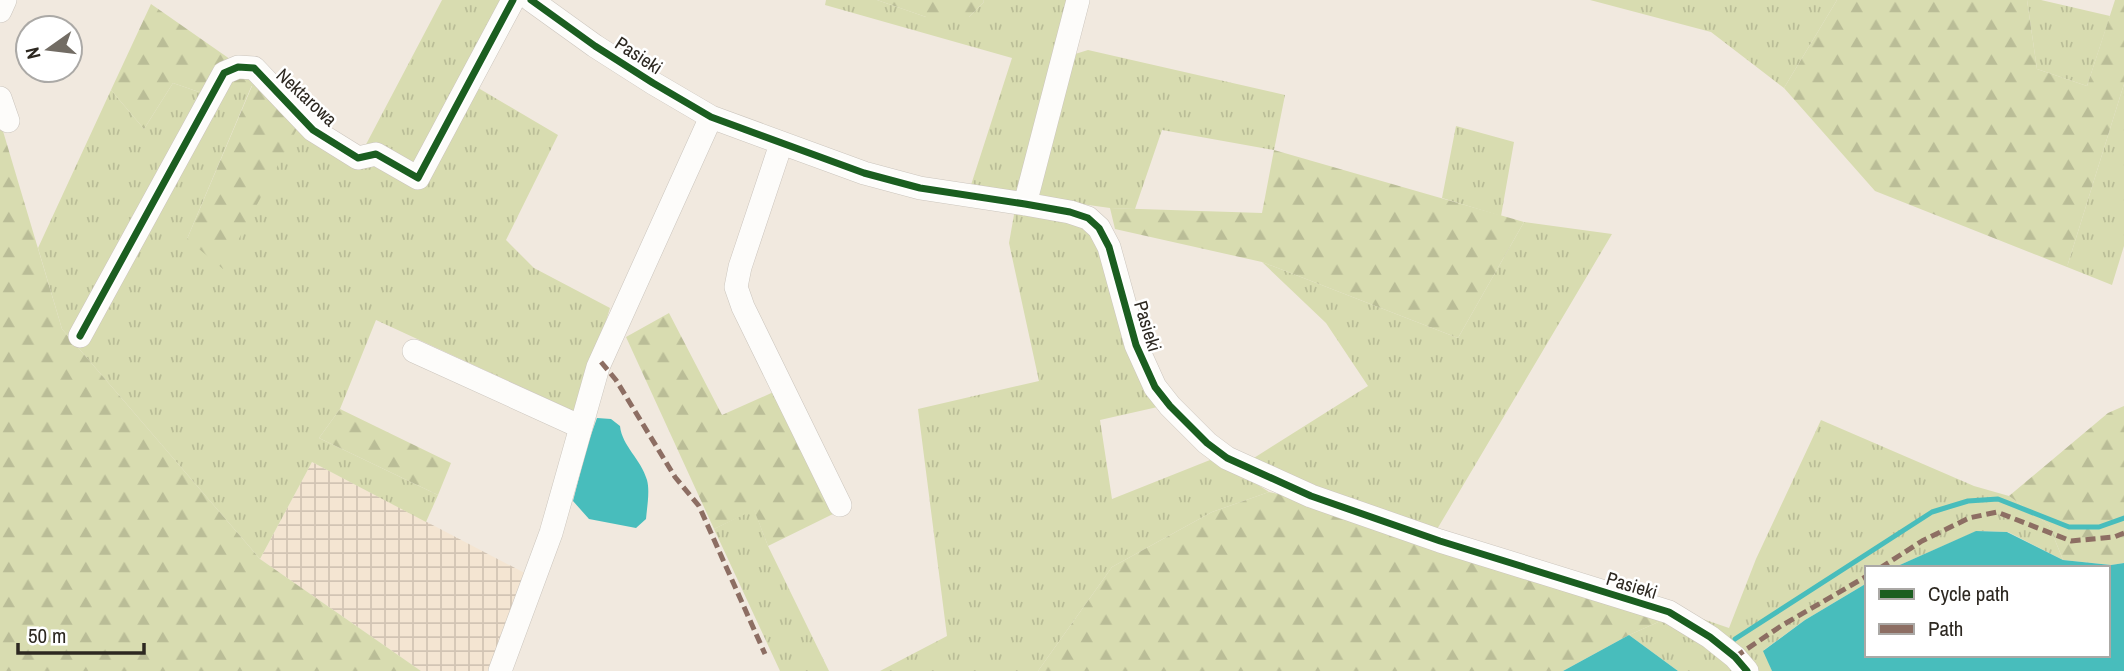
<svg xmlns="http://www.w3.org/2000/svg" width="2124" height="671" font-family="'Archivo Narrow',sans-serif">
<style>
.industrial{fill:url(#industrial-grid)}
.grass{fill:url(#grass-tufts)}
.forest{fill:url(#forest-firs)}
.water{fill:#48bdbc}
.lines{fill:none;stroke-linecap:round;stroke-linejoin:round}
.stream{stroke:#48bdbc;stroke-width:5}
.minor-casing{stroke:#cbc5bd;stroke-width:24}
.minor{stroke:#fdfcfa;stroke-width:23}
.quiet{stroke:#8d6e63;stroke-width:5;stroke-dasharray:10 5;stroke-linecap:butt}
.cycleway-casing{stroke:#fff;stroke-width:11}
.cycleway{stroke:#1b5e20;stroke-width:7}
.labels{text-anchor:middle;stroke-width:5;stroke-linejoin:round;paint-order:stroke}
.street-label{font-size:19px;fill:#2d2821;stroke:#fff}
</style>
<defs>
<pattern id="industrial-grid" width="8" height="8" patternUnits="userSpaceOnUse" patternTransform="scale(1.75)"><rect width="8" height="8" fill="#f4e5d2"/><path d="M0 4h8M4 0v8" fill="none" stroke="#d2c4b4"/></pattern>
<pattern id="grass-tufts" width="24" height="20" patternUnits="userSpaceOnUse" patternTransform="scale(1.75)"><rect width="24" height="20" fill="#d8dcb0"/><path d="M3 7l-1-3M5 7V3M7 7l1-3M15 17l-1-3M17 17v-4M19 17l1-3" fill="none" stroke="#babd97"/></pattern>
<pattern id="forest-firs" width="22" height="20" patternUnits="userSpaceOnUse" patternTransform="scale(1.75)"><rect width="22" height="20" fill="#d8dcb0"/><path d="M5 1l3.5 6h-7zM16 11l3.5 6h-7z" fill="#babd97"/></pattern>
</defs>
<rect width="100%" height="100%" fill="#f1e9df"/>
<path class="industrial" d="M312 462 538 580 507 671H421L260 559Z"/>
<path class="grass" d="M442 0H503L463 79 558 135 506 240 534 268 610 308 578 413 376 320 340 409 319 438 438 495 426 522 312 462 260 559 62 329 38 248 111 90 144 129 173 83 199 92 252 85 187 239 306 113 362 152Z
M826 0H877L926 17H969L984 2 983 0H1072L1022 195 970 188 1012 58 825 5Z
M1590 0H1837L1784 88 1711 32Z
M2027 0H2041L2110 16 2087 86 2037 69Z
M1088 50 1285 95 1274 150 1162 130 1135 209 1110 208 1038 198 1072 55Z
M2124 84V246L2112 285 2067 267Z
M1456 126 1514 142 1501 216 1442 198Z
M1015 209 1087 225 1102 245 1162 406 1100 420 1112 499 1210 460 1235 470 1269 492 1212 512 1112 567 1038 671H880L947 636 918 409 1039 381 1009 243Z
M1524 222 1612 234 1436 531 1246 463 1368 386 1326 323 1262 262 1458 338Z
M1821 420 1974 486 2009 496 2049 525 2063 560 2008 532 1977 531 1893 568H1867V583L1805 620 1764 650 1772 671H1756L1691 615 1729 628 1756 559Z
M754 509 768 546 829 671H780L714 529Z
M1663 620 1724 657 1736 671H1678L1629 635Z"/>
<path class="forest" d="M877 0H983L984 2 969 17H926Z
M1837 0H2027L2037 69 2087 86 2115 0H2124V84L2067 267 1875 191 1784 88Z
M151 4 306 112 223 269 187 239 252 86 199 92 173 83 144 129 111 90Z
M0 121 62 329 260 559 421 671H0Z
M1274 150 1524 222 1458 338 1262 262 1115 229 1110 208 1262 213Z
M669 313 722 415 778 390 833 514 768 546 754 510 714 529 626 337Z
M2124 406V563L2111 565 2063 560 2049 525 2009 496 2108 413Z
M340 409 451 463 438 495 319 438Z
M1269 492 1293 497 1663 620 1629 635 1563 671H1038L1112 567 1212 512Z"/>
<path class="water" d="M597 418 611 419 620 426C622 446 641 459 647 480 650 491 647 507 646 519L636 528 589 519 573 501 587 446Z
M1976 531 2007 532 2063 560 2111 565 2124 563V671H1772L1763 651 1805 620 1867 583V655H2108V568H1893Z
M1629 635 1678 671H1563Z"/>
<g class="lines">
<path class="stream" d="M1735 639 1932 512 1968 501 1998 499 2069 527H2099L2124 518"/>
<g class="minor-casing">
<path id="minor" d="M531 0 595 46 653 83 711 117 864 173 920 188 1025 204 1070 212 1088 218 1099 228 1109 247 1136 345 1155 387 1170 406 1207 443 1227 458 1311 496 1440 541 1669 612 1710 637 1735 657 1747 671
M0 11 5 0
M0 98 8 121
M781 144 740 267 736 287 743 307 840 505
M1025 204 1078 0
M80 336 224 73 238 67 254 68 313 130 358 158 376 154 418 178 513 0
M414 351 581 427
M500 671 551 533 598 367 711 117"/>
</g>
<use href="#minor" class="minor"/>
<path class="quiet" d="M601 362 616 380 675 477 699 506 765 654
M1880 568 1922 541 1969 518 1997 512 2071 541 2114 537 2124 533
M1735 657 1781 626 1867 576"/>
<g class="cycleway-casing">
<path id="cycleway" d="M531 0 595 46 653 83 711 117 864 173 920 188 1025 204 1070 212 1088 218 1099 228 1109 247 1136 345 1155 387 1170 406 1207 443 1227 458 1311 496 1440 541 1669 612 1710 637 1735 657 1747 671
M80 336 224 73 238 67 254 68 313 130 358 158 376 154 418 178 513 0"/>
</g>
<use href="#cycleway" class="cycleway"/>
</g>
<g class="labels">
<g class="street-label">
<text transform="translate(639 55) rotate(33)" y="7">Pasieki</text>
<text transform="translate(307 97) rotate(43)" y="7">Nektarowa</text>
<text transform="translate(1148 326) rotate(73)" y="7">Pasieki</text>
<text transform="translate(1632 585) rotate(17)" y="7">Pasieki</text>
</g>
</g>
<rect x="1865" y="566" width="245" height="91" fill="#ffffff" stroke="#aba9a6" stroke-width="2"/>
<rect x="1879" y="589" width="35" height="10" fill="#1b5e20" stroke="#aba9a6" stroke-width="2"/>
<text x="1928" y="601" font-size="21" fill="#2d2821">Cycle path</text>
<rect x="1879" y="624" width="35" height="10" fill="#8d6e63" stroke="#aba9a6" stroke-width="2"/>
<text x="1928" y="636" font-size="21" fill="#2d2821">Path</text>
<g transform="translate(49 49) rotate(256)"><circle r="33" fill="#ffffff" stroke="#aba9a6" stroke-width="2"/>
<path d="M0-5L12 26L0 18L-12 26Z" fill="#726c64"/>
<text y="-10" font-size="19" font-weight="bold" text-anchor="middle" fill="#2d2821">N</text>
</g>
<path d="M18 643v10h126v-10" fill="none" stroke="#2d2821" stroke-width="3.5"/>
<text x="28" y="643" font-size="21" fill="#2d2821" stroke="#ffffff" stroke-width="5" paint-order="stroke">50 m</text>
</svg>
